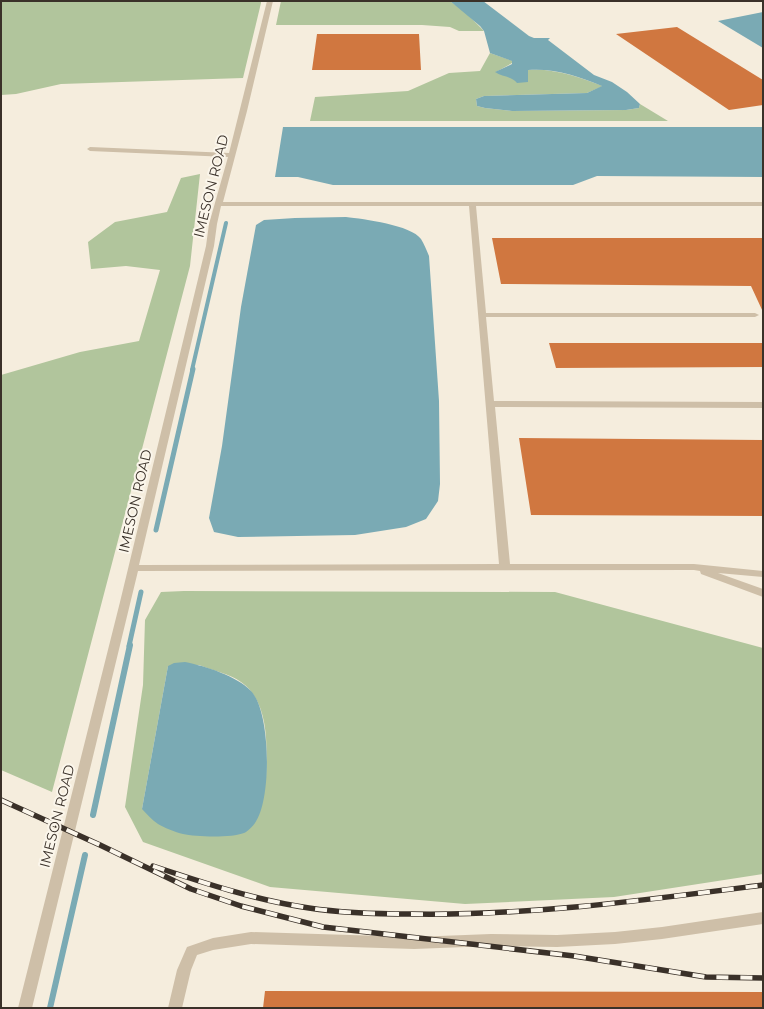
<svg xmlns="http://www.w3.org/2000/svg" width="764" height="1009" font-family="Montserrat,sans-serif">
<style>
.green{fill:#b1c59c;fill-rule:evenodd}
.water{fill:#7aaab4}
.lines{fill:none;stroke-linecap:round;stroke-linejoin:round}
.stream-far2{stroke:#7aaab4;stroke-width:4}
.stream-far1{stroke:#7aaab4;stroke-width:5}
.stream{stroke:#7aaab4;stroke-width:6}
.building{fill:#d07740}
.minor{fill:#cebfa8;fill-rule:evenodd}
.rail-casing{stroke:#3a3129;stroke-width:5.5}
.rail{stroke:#fbf6eb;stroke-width:4;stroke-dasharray:12;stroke-linecap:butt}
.labels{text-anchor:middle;stroke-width:4;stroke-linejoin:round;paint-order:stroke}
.street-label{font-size:14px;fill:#3a3129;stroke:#fbf6eb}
</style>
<rect width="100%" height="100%" fill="#f5eddd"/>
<path class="green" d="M1 1H261V3L243 78 61 84 16 94 1 95Z
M281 1H450L466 13 484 31H459L450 27 422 25H276Z
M490 53 513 61 512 63 496 72 515 79 528 77V70C555 68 578 77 603 86L587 93 484 96 476 99 477 106 485 108 512 111 626 110 639 108 640 104 668 121H310L315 97 408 91 449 73 480 71Z
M200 174 190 266 52 792 1 770V375L80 352 139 341 160 270 126 266 91 269 88 242 115 222 167 212 181 178Z
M184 591 555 592 763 648V874L614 897 465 904 270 887 143 842 125 807 143 685 145 620 161 592ZM199 665C211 670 231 674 241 682 270 702 267 747 266 778L142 809 168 666Z"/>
<path class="water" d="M450 1H483L529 36 534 38H550L548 40 594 75 612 82 627 92 640 104 639 108 626 110 512 111 485 108 477 106 476 99 484 96 587 93 602 86C578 76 554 68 528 70V82L517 83C512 76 502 77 495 72L512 64V61L490 53 484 31 480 26Z
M763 12V48L718 21Z
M283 127H763V177L597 176 573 185H333L298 177H275Z
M346 217C364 219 411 225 421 239 424 244 427 251 429 256L439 401 440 484 438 501 426 519 406 527 355 535 238 537 214 532 209 518 222 446 241 307 256 225 264 220 295 218Z
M185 662C205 666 237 676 251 691 271 712 272 800 255 823 253 826 247 832 244 833 232 838 196 837 183 834 175 832 165 828 158 824 152 820 147 814 142 809L168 666 174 663Z"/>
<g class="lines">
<path class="stream-far2" d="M192 370 226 223"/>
<path class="stream-far1" d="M156 530 193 369
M129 646 141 592"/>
<path class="stream" d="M93 815 130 645
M50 1008 85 855"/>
</g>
<path class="building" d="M677 27 763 80V105L729 110 616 34Z
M317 34H419L421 70H312Z
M492 238H763V312L751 286 501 284Z
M549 343H763V367L556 368Z
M519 438 763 440V516L531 515Z
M265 991 763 992V1008H263Z"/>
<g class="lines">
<path class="minor" d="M267 1H273L247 111 223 202H763V206H476L486 313H755L759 315 755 317H486L494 401 763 402V408L495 407 510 564H694L763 571V577L718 573 763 589V597L701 574 700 571 694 570 138 571 32 1008H18L120 602 206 246 209 224 228 157 90 151 87 149 90 147 229 153ZM221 206H469L499 564 139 565 214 246 217 224Z
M763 912V924L662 939 615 944 557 947 491 946 414 949 251 944 213 950 197 955 191 970 182 1008H168L177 970 187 947 213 938 251 932 414 937 491 934 557 935 615 932 662 927Z"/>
<g class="rail-casing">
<path id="rail" d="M1 800 100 845 191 889 241 906 323 927 574 956 706 977 763 978
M153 866C204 883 255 900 309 908 342 913 377 914 411 914 529 916 646 900 763 885"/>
</g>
<use href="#rail" class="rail"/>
</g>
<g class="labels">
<g class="street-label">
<text transform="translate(211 186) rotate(-76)" y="5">IMESON ROAD</text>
<text transform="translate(135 501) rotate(-77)" y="5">IMESON ROAD</text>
<text transform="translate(57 816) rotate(-76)" y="5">IMESON ROAD</text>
</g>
</g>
<rect width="764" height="1009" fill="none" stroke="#3a3129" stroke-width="4"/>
</svg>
